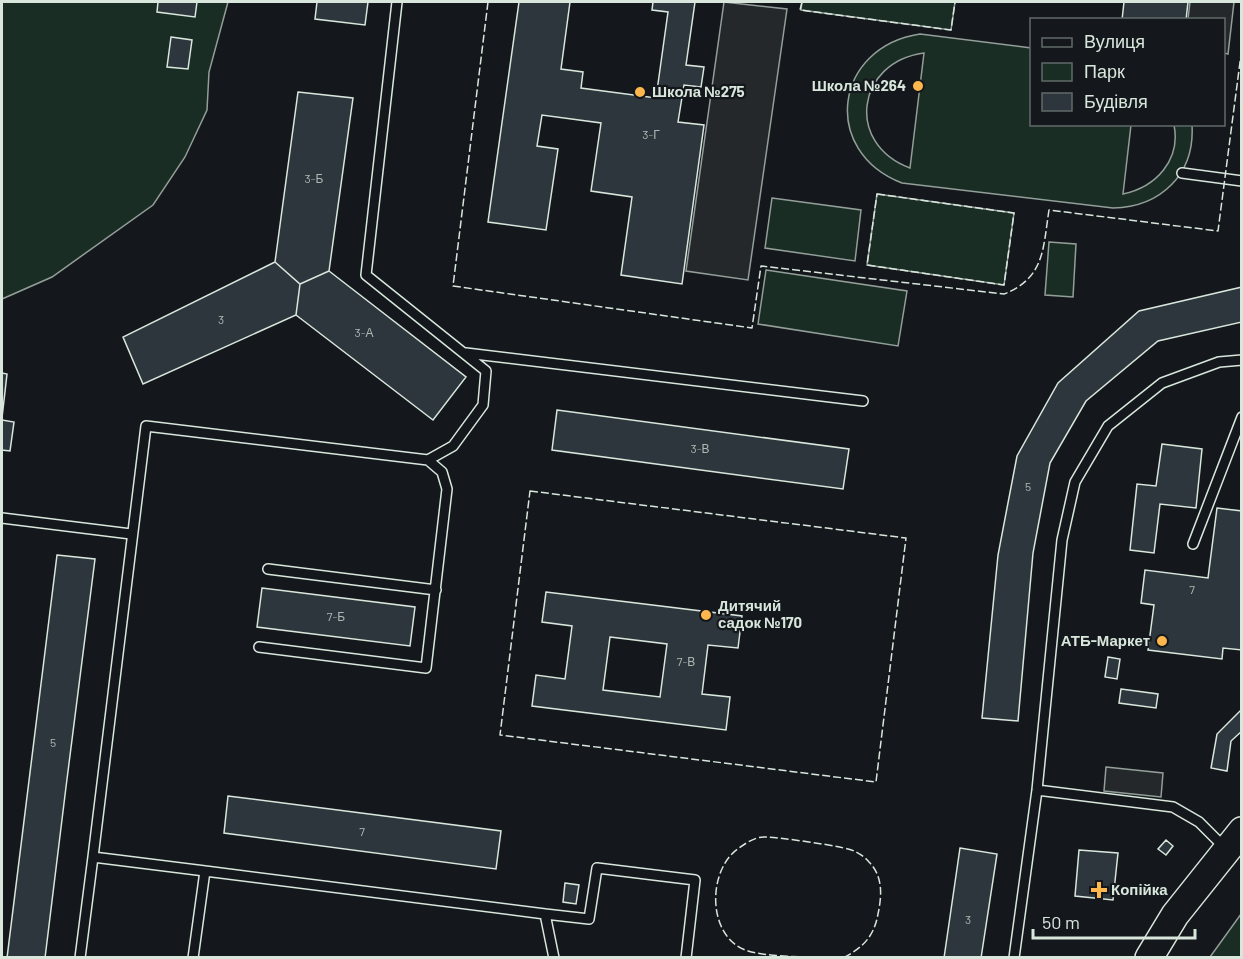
<svg xmlns="http://www.w3.org/2000/svg" width="1243" height="959" font-family="Barlow,sans-serif">
<style>
.green{fill:#1a2d24;stroke:#939e99;stroke-width:1.5;fill-rule:evenodd}
.parking{fill:#24282b;stroke:#939e99;stroke-width:1.5}
.building{fill:#2c363c;stroke:#d8e6dc;stroke-width:1.5;fill-rule:evenodd}
.lines{fill:none;stroke-linecap:round;stroke-linejoin:round}
.lane-casing{stroke:#d8e6dc;stroke-width:12}
.secondary-casing{stroke:#d8e6dc;stroke-width:30}
.lane{stroke:#14181c;stroke-width:9}
.secondary{stroke:#14181c;stroke-width:27}
.fence{stroke:#d8e6dc;stroke-width:1.5;stroke-dasharray:8 3;stroke-linecap:butt}
.poi-dot{fill:#ffb74d;stroke:#14181c;stroke-width:2}
.labels{text-anchor:middle;stroke-width:4.5;stroke-linejoin:round;paint-order:stroke}
.number-label{font-size:12px;fill:#adbab4}
.poi-label{font-size:15px;font-weight:bold;fill:#d8e6dc;stroke:#14181c;text-anchor:start}
</style>
<rect width="100%" height="100%" fill="#14181c"/>
<path class="green" d="M2 2H228L209 72 207 110 185 157 153 205 52 277 2 299Z
M802 2H955L951 30 801 10Z
M920 34 1031 48 1032 124 1131 125 1123 194C1156 187 1181 160 1174 125H1192C1195 174 1161 207 1113 208L902 183C820 151 834 47 920 34ZM924 53 910 168C845 144 856 62 924 53Z
M877 194 1014 213 1004 285 867 265Z
M772 198 861 210 855 261 765 248Z
M1049 242 1076 244 1073 297 1045 295Z
M766 270 907 291 898 346 758 324Z
M1241 914V957H1210Z"/>
<path class="parking" d="M724 2 787 9 748 280 686 271Z
M1190 2H1234L1228 54 1224 53V20L1188 19Z
M1106 767 1163 773 1161 797 1104 791Z"/>
<path class="building" d="M158 2H197L195 17 157 12Z
M317 2H368L365 25 315 19Z
M519 2H570L561 69 583 72 581 88 656 98 668 12 652 10 653 2H695L686 65 704 67 701 87 684 85 678 122 704 125 682 284 621 275 632 197 591 191 601 123 542 115 537 146 558 149 546 230 488 222Z
M1124 2H1188L1186 20H1122Z
M171 37 192 40 188 69 167 67Z
M298 92 353 98 329 271 300 284 275 262Z
M275 262 300 284 296 315 143 384 123 337Z
M329 271 466 377 433 420 296 315 300 284Z
M1242 287V322L1158 341 1086 401 1050 463 1033 553 1018 721 982 718 998 555 1017 456 1058 383 1139 311Z
M2 373 7 374 2 418Z
M557 410 849 449 843 489 552 450Z
M2 420 14 422 10 451 2 450Z
M1162 444 1202 449 1196 508 1160 504 1154 553 1130 550 1137 484 1156 486Z
M1217 508 1242 511V650L1223 648 1222 659 1148 650 1154 605 1141 603 1145 570 1208 578Z
M57 555 95 559 66 787 45 958H7Z
M262 588 415 607 410 646 257 627Z
M546 592 742 616 738 648 708 645 702 694 730 697 726 730 532 706 536 675 565 679 572 626 542 622ZM610 637 667 644 660 697 603 690Z
M1108 657 1120 659 1117 679 1105 677Z
M1121 689 1158 694 1156 708 1119 703Z
M1242 709V731L1231 741 1227 771 1211 768 1217 734Z
M228 796 501 831 496 869 224 833Z
M1166 840 1173 846 1166 855 1158 849Z
M960 848 997 854 981 958H944Z
M1079 850 1118 853 1113 900 1075 896Z
M565 883 579 885 576 904 563 902Z"/>
<g class="lines">
<g class="lane-casing">
<path id="lane" d="M397 2 366 275 486 371 483 405 453 446 428 460
M1182 173 1242 181
M466 353 863 401
M2 518 131 534
M1193 544 1242 417
M268 569 436 590
M1037 790 1173 807 1199 822 1226 849
M205 871 545 914 554 958
M545 914 589 919 597 868 695 880 686 958
M80 958 93 857
M193 958 205 871 93 857 146 426 428 460 442 472 447 489 426 668 259 647
M1014 958 1037 790 1062 540 1075 482 1108 426 1162 383 1219 362 1242 360"/>
</g>
<g class="secondary-casing">
<path id="secondary" d="M1149 958 1175 915 1242 831"/>
</g>
<use href="#lane" class="lane"/>
<use href="#secondary" class="secondary"/>
<path class="fence" d="M488 2 453 286 752 328 761 266 1004 294C1045 278 1043 248 1049 210L1218 231 1242 47
M802 2 800 10 951 30 955 2
M877 194 1014 213 1004 285 867 265Z
M530 491 906 538 876 782 500 735Z
M821 958C799 956 768 957 748 951 706 938 707 869 739 848 746 843 755 837 764 837 777 837 844 846 854 851 859 853 866 858 869 862 883 876 882 895 878 914 874 936 864 947 843 958"/>
</g>
<g class="poi-dot">
<circle cx="918" cy="86" r="6"/>
<circle cx="640" cy="92" r="6"/>
<circle cx="706" cy="615" r="6"/>
<circle cx="1162" cy="641" r="6"/>
<path d="M1096 881h6v6h6v6h-6v6h-6v-6h-6v-6h6z"/>
</g>
<g class="labels">
<g class="number-label">
<text x="651" y="139">3-Г</text>
<text x="314" y="183">3-Б</text>
<text x="221" y="324">3</text>
<text x="364" y="337">3-А</text>
<text x="700" y="453">3-В</text>
<text x="1028" y="491">5</text>
<text x="1192" y="594">7</text>
<text x="336" y="621">7-Б</text>
<text x="686" y="666">7-В</text>
<text x="53" y="747">5</text>
<text x="362" y="836">7</text>
<text x="968" y="924">3</text>
</g>
<g class="poi-label">
<text x="906" y="91" text-anchor="end">Школа №264</text>
<text x="652" y="97">Школа №275</text>
<text x="718" y="611">Дитячий<tspan x="718" dy="17">садок №170</tspan></text>
<text x="1150" y="646" text-anchor="end">АТБ-Маркет</text>
<text x="1111" y="895">Копійка</text>
</g>
</g>
<rect width="1243" height="959" fill="none" stroke="#d8e6dc" stroke-width="6"/>
<rect x="1030" y="18" width="195" height="108" fill="#14181c" stroke="#626a69" stroke-width="1.5"/>
<rect x="1042" y="38" width="30" height="9" fill="#14181c" stroke="#626a69" stroke-width="1.5"/>
<text x="1084" y="48" font-size="18" fill="#d8e6dc">Вулиця</text>
<rect x="1042" y="63" width="30" height="18" fill="#1a2d24" stroke="#626a69" stroke-width="1.5"/>
<text x="1084" y="78" font-size="18" fill="#d8e6dc">Парк</text>
<rect x="1042" y="93" width="30" height="18" fill="#2c363c" stroke="#626a69" stroke-width="1.5"/>
<text x="1084" y="108" font-size="18" fill="#d8e6dc">Будівля</text>
<path d="M1033 929v9h162v-9" fill="none" stroke="#d8e6dc" stroke-width="3"/>
<text x="1042" y="929" font-size="18" fill="#d8e6dc" stroke="#14181c" stroke-width="4.5" paint-order="stroke">50 m</text>
</svg>
